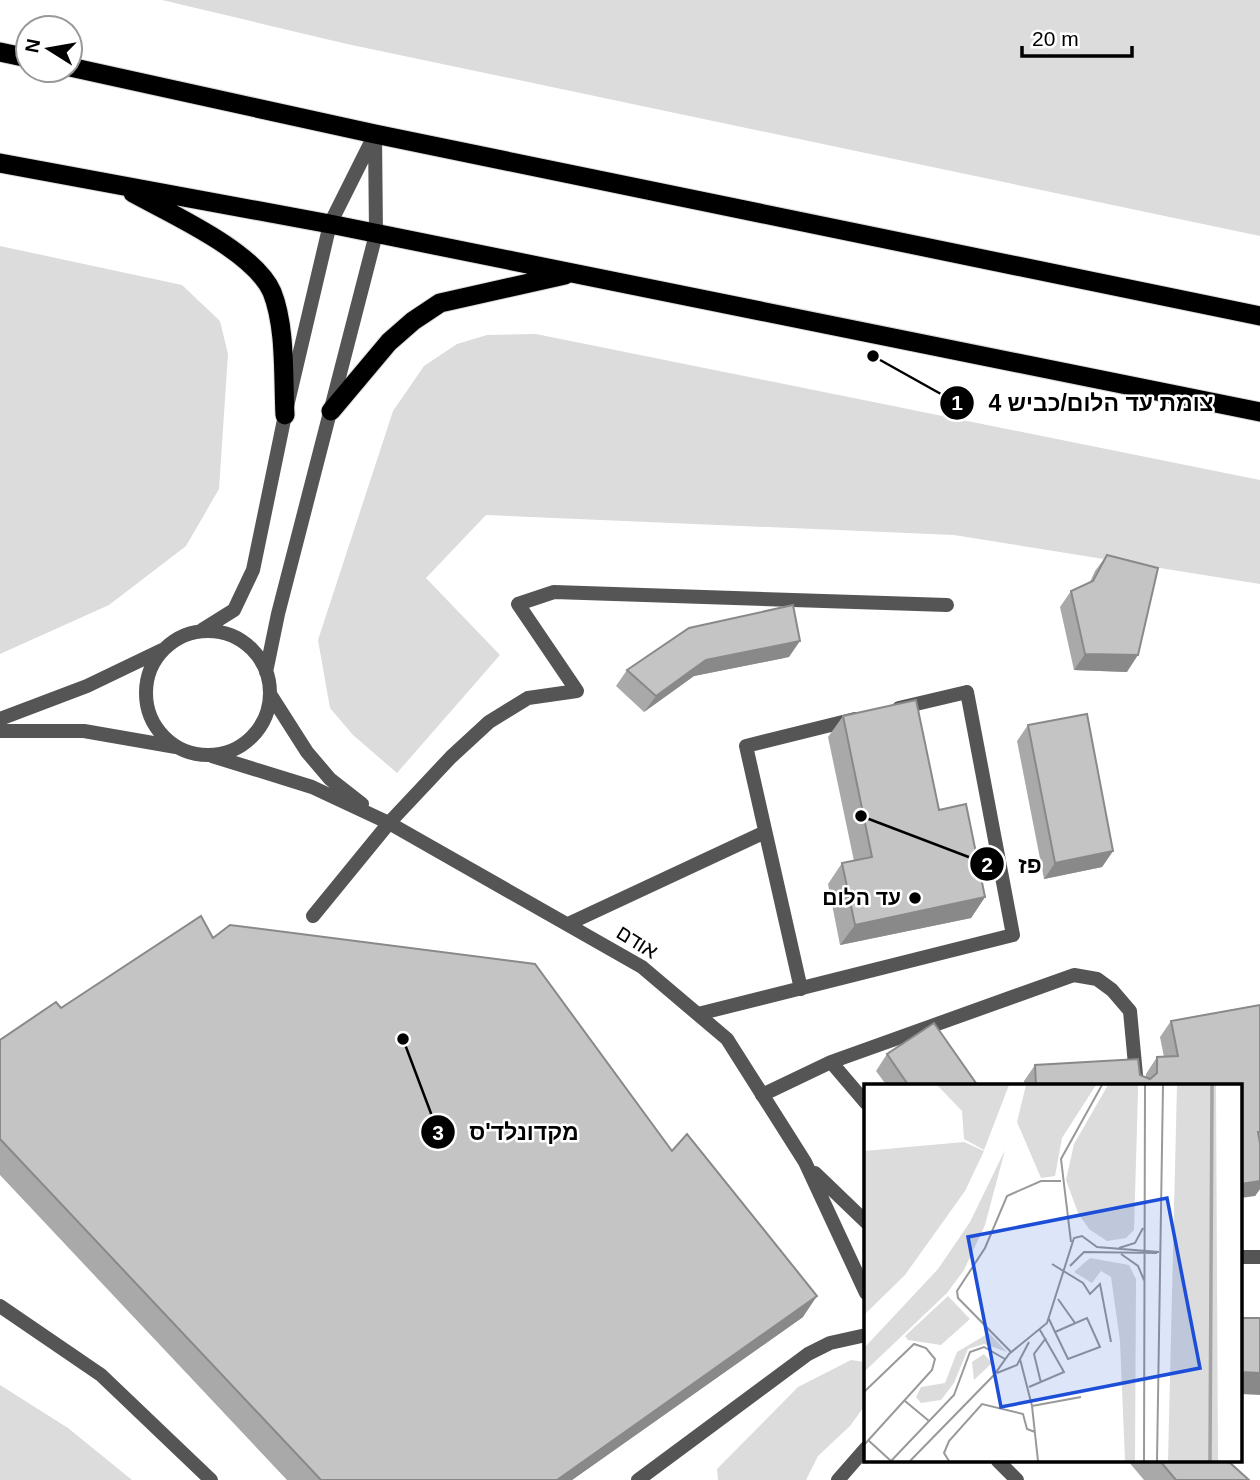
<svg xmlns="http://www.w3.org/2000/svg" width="1260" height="1480" font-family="Arial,Heebo,sans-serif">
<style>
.green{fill:#dcdcdc}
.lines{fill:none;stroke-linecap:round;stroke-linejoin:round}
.trunk-casing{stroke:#dbdbdb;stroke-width:21}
.service{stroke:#555;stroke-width:14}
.minor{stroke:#555;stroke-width:14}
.trunk{stroke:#000;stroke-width:19}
.wall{fill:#a9a9a9}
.shaded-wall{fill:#898989}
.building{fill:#c4c4c4;stroke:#898989;stroke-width:2}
.poi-dot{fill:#000;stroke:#fff;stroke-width:2.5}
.labels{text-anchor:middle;stroke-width:5;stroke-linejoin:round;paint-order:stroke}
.poi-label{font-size:21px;font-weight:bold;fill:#000;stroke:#fff;text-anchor:end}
.street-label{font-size:21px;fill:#000;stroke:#fff}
.inset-river{fill:none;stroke:#a3a3a3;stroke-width:3.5}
.inset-road{fill:none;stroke:#999;stroke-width:2}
.view{fill:#1d4ed8;fill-opacity:0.15;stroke:#1d4ed8;stroke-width:3.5}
.inset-edge{fill:none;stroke:#000;stroke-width:3.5}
.leader{fill:none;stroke:#000;stroke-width:2.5}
.callout-dot{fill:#000;stroke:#fff;stroke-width:2.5}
.mark-label{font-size:21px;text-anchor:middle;font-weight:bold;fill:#fff}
.callout-label{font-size:23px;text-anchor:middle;font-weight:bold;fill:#000;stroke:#fff;stroke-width:5;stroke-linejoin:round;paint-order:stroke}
</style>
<rect width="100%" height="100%" fill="#fff"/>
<path class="green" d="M162 0H1260V236L347 44Z
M0 246 182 285 220 321 228 354 219 489 186 546 109 605 0 654Z
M536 334 1260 480V584L954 535 486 515 426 578 500 655 397 773 353 735 330 708 318 640 393 411 424 366 457 344 487 335Z
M851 1360 866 1362V1404L850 1426 818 1456 806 1480H718L717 1469 798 1387Z
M0 1385 68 1428 132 1480H0Z"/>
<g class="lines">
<g class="trunk-casing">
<path id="trunk" d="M0 52 28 58
M70 67 375 134 1260 316
M0 163 330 224 1260 412
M133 193C171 214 254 251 272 292 286 327 283 377 285 415
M331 411 389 342 413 321 440 303 565 275"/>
</g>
<path class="service" d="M313 916 389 823 451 757 489 722 528 698 577 691 518 604 554 592 947 605
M568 924 765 832
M801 989 746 746 855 719
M698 1014 1013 935 967 692 899 708
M831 1062 866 1103
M762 1095 831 1062 1074 975 1097 979 1112 990 1130 1011 1137 1086
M0 1306 101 1375 211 1480
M638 1480 808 1354 830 1343 866 1335
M838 1480 866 1448"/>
<path class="minor" d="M202 630 234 610 253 570 285 415 330 224 373 138
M146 693a62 62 0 1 1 124 0a62 62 0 1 1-124 0Z
M266 672 278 614 376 234 375 134
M270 694 307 752 330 779 362 804
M0 719 87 686 162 650
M0 731H84L176 747
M212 756 312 787 389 823 642 967 727 1039 805 1162 866 1293
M815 1173 866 1222
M1241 1257H1260
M998 1461 1017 1480"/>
<use href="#trunk" class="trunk"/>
</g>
<path class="wall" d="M1107 555 1127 672 1074 670 1060 607 1071 591 1090 582 1095 571Z
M789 657 694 676 644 712 616 686 627 670Z
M843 716 939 810 985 897 971 918 840 945 828 884 842 863 854 861 828 737Z
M1028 725 1113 851 1102 867 1044 879 1017 741Z
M213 938 672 1151 803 1317 572 1480H287L0 1175V1040L61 1008Z
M1260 1005V1189L1255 1196 1241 1086H1024V1081L1035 1065 1140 1075 1146 1077V1074L1157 1057H1164L1160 1037 1171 1021Z
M887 1054 978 1086H887L876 1071Z
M1128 1461H1228L1249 1480H1144Z"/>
<path class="shaded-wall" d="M800 641 789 657 694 676 644 712 656 696 706 660Z
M1085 654 1138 655 1127 672 1074 670Z
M1113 851 1102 867 1044 879 1055 863Z
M985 897 971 918 840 945 855 925Z
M1260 1181V1189L1255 1196 1241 1198V1184Z
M817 1296 803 1317 572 1480H557Z
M1241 1372 1260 1373V1395L1241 1394Z"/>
<path class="building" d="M1107 555 1158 568 1138 655 1085 654 1071 591 1093 581Z
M793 605 800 641 706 660 656 696 627 670 689 628Z
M916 700 939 810 966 804 985 897 855 925 842 863 872 857 843 716Z
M1087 714 1113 851 1055 863 1028 725Z
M201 916 213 938 230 925 535 964 672 1151 687 1134 817 1296 557 1480H321L0 1139V1040L56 1002 61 1008Z
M1260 1005V1132H1258L1260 1143V1181L1241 1184V1086H1036L1035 1065 1138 1059 1140 1075 1150 1079 1157 1073V1057L1178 1056 1171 1021Z
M934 1023 978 1086H909L887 1054Z
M1241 1318H1260V1373L1241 1372Z
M1160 1461H1228L1249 1480H1176Z"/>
<circle class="poi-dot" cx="915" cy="898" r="7"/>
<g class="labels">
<g class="poi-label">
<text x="901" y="905">עד הלום</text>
</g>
<g class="street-label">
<text transform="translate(637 942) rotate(32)" y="7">אודם</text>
</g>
</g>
<g transform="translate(864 1084)">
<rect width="378" height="378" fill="#fff"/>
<path d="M73 1H145L120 66 100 55 98 27ZM162 1H232L198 54 191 92 177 94 153 38ZM244 1H274V8L270 146 262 154 243 157 225 145 214 129 202 96 210 60ZM313 1H352L354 377H304ZM100 58 120 67 101 107 41 191 0 231V67ZM141 66 121 141 100 186 83 209 0 288V264L74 185 106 138ZM226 174 265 181 272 195 271 377H261L256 257 247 193 237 187 228 199 210 188ZM84 212 106 235 77 261 44 256 41 252ZM125 249 143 268 120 260 104 265 90 299 77 316 57 319 52 313 57 303 81 299 93 268ZM120 270 128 279 110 296 108 278Z" fill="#dcdcdc"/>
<path class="inset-river" d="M346 377 348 1"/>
<path class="inset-road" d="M207 158 197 75 238 1M255 164 271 159 279 144M257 170 274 182 280 196M188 180 219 199 226 210 236 200 247 258M206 182 220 168 293 169M194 215 211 239M185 235 191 248 204 275 236 263 223 234 191 248M147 268 94 214 93 207 121 164 143 112 177 97H197M156 275 168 322 174 377M133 289 153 281 165 258M177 299 170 270 182 254M165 303 200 288 176 246M0 308 50 260 62 264 71 275 68 286 0 361M41 317 65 337M168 322 217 313M4 356 27 377M27 377 90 311 106 268 120 263 141 275M46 377 130 291 145 270 183 239 210 154 218 152 233 163 295 168M85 377 80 369 85 357 118 320 159 330 163 345 171 348M280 377 281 1M293 377 299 1"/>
<path class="view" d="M303 114 336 284 137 323 104 153Z"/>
<rect width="378" height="378" class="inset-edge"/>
</g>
<path class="leader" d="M873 356L957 403M861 816L987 864M403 1039L438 1132"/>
<g class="callout-dot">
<circle cx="873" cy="356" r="7"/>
<circle cx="861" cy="816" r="7"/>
<circle cx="403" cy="1039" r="7"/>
<circle cx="957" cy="403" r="18"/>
<circle cx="987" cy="864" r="18"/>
<circle cx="438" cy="1132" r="18"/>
</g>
<g class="mark-label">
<text x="957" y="410">1</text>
<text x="987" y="872">2</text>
<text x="438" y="1140">3</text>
</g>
<g class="callout-label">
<text x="1101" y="411">צומת עד הלום/כביש 4</text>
<text x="1030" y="873">פז</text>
<text x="524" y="1140">מקדונלד'ס</text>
</g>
<g transform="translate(49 49) rotate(281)"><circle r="33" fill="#ffffff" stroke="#999999" stroke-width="2"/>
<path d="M0-5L12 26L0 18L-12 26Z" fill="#000000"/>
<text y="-10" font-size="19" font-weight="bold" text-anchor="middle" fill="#000000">N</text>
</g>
<path d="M1022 46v10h110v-10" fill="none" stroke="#000000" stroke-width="3.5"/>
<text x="1032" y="46" font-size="21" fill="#000000" stroke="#ffffff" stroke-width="5" paint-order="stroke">20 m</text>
</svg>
